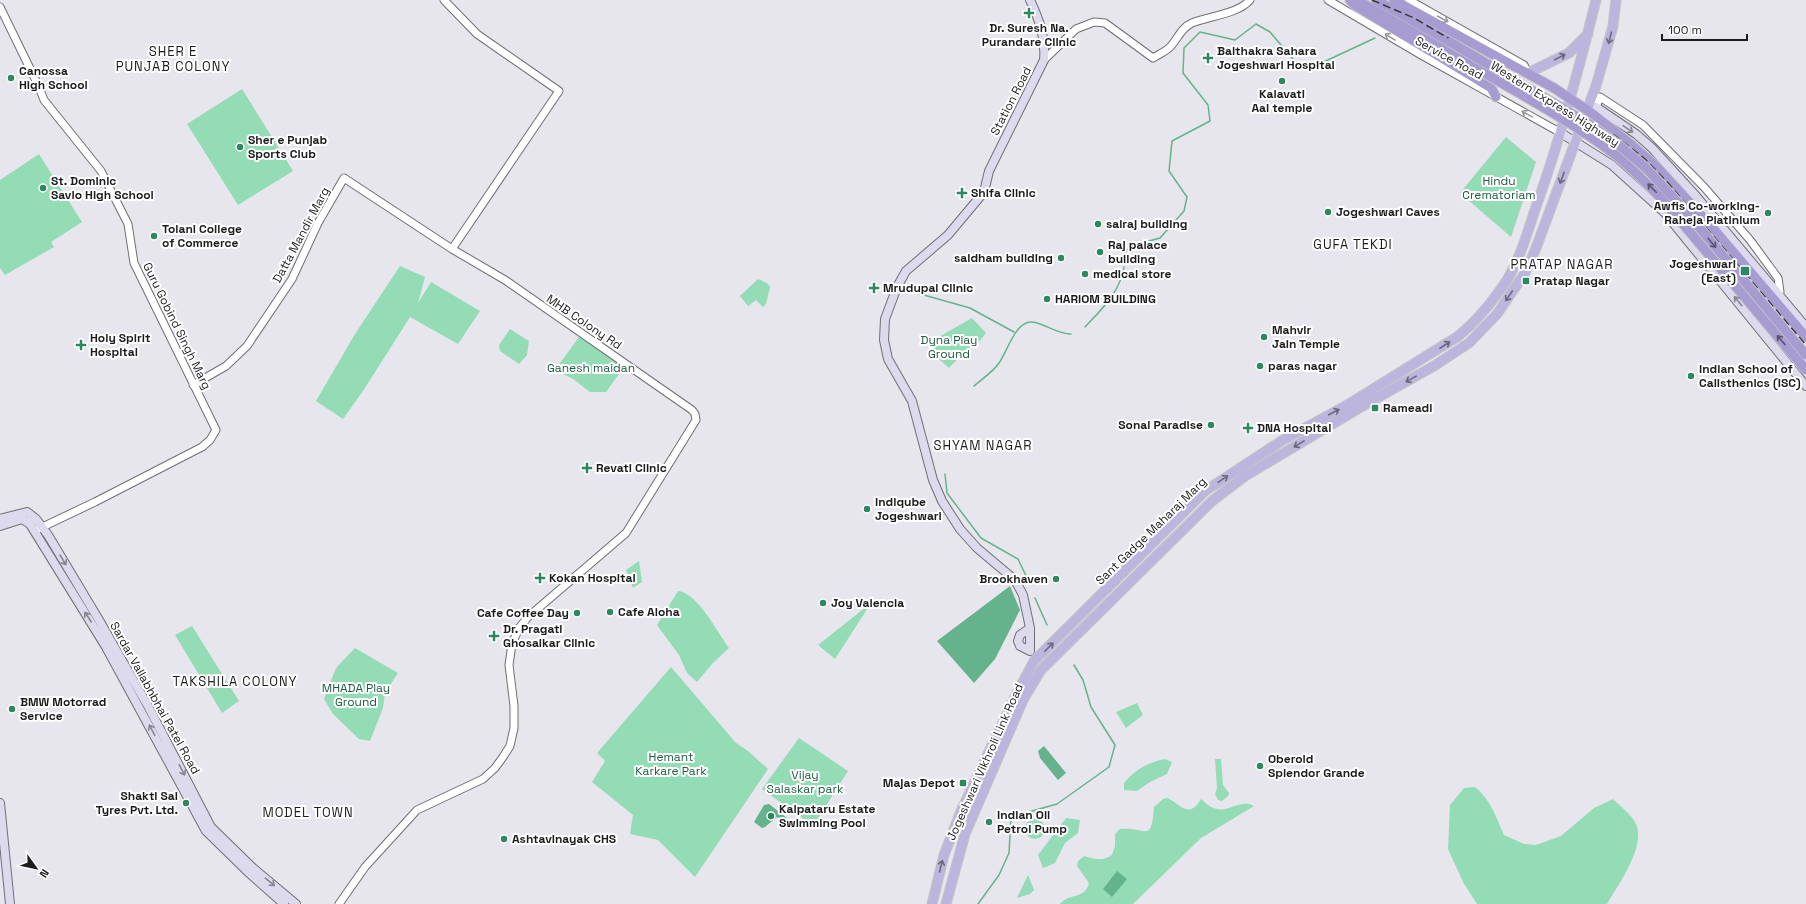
<svg xmlns="http://www.w3.org/2000/svg" width="1806" height="904" font-family="'Space Grotesk',sans-serif">
<style>
.green{fill:#93dcb6}
.water{fill:#64b38c}
.lines{fill:none;stroke-linecap:round;stroke-linejoin:round}
.stream{stroke:#64b38c;stroke-width:1.5}
.tertiary-casing{stroke:#6f6f73;stroke-width:9}
.secondary-casing{stroke:#6f6f73;stroke-width:10}
.primary-casing{stroke:#c4c4c4;stroke-width:11}
.trunk-casing{stroke:#c4c4c4;stroke-width:11}
.tertiary{stroke:#fff;stroke-width:7}
.secondary{stroke:#dddaee;stroke-width:8}
.primary{stroke:#bcb5dd;stroke-width:9}
.trunk{stroke:#a69cd2;stroke-width:9}
.rail{stroke:#363537;stroke-width:1.5;stroke-dasharray:8 4;stroke-linecap:butt}
.trunk-bridge-casing{stroke:#c4c4c4;stroke-width:11;stroke-linecap:butt}
.trunk-bridge{stroke:#a69cd2;stroke-width:9}
.oneway{stroke:#999899}
.oneway2{stroke:#6c687d}
.oneway3{stroke:#868490}
.oneway4{stroke:#5a556e}
.poi-dot{fill:#2b8860;stroke:#fff;stroke-width:1.5}
.labels{text-anchor:middle;stroke-width:4;stroke-linejoin:round;paint-order:stroke}
.poi-label{font-size:12px;font-weight:bold;fill:#1c1b1d;stroke:#fff;text-anchor:start}
.street-label{font-size:12px;fill:#1c1b1d;stroke:#fff}
.park-label{font-size:12px;fill:#205c41;stroke:#fff}
.neighbourhood-label{font-size:13px;letter-spacing:1px;fill:#1c1b1d;stroke:#fff}
</style>
<rect width="100%" height="100%" fill="#e7e6ec"/>
<path class="green" d="M242 89 293 171 238 205 187 124Z
M1506 137 1536 162 1511 237 1460 193Z
M39 154 82 222 51 242 54 247 5 275 0 268V180Z
M400 266 425 277 418 303 431 282 480 311 458 344 410 317 363 391 343 419 316 401 355 334Z
M758 279 767 283 770 287 766 304 763 307 756 300 748 306 740 296Z
M972 318 986 333 978 343 967 349 949 368 930 351V342Z
M510 329 529 341 527 355 519 364 500 351 499 345Z
M579 337 624 367 606 392H590L573 379 555 370Z
M639 561 642 582 633 588 626 570Z
M678 591C698 593 717 632 729 648L712 664 697 682 687 673 679 655 657 625Z
M871 603 835 659 818 645Z
M192 626 239 701 222 713 175 635Z
M355 648 398 673 385 693 383 708 370 741 359 739 333 714 324 699 336 668Z
M671 667 736 743 748 751 768 769 695 877 658 840 630 834 633 815 592 782 605 761 597 753Z
M1137 703 1143 715 1126 728 1116 712Z
M799 738 848 771 813 826 762 789Z
M1165 759 1172 762 1167 774 1150 782 1137 791 1124 790V783C1135 770 1148 762 1165 759Z
M1215 759H1221L1223 785 1229 793 1228 796 1222 801 1218 800 1215 794 1217 788Z
M1475 787C1491 800 1496 817 1504 835L1524 844 1536 845 1561 836 1594 808 1613 799C1620 806 1631 814 1636 824 1646 847 1618 885 1607 904H1477L1463 882 1448 849 1450 805 1464 788Z
M1168 798C1182 806 1189 819 1201 799 1205 802 1209 807 1214 808 1228 814 1240 798 1254 806L1201 838 1133 904H1060C1069 893 1086 899 1089 883L1077 866 1078 861 1084 856C1095 859 1102 862 1112 855L1115 846V834L1120 829C1147 826 1151 845 1154 807L1163 799Z
M1066 818 1080 820 1078 833 1065 843 1055 863 1043 868 1038 855Z
M1025 829a10 10 0 1 1 20 0a10 10 0 1 1-20 0Z
M1028 875 1034 890 1030 894 1017 898Z"/>
<path class="water" d="M1010 586 1020 610 995 659 974 683 937 641Z
M1044 746 1066 773 1058 780 1040 758 1038 751Z
M769 804 787 818 782 820 777 817 765 827 762 828 754 822 764 805Z
M1117 871 1127 879 1112 897 1103 889Z"/>
<g class="lines">
<path class="stream" d="M1124 257V253L1131 246 1160 238 1184 211 1187 197 1169 171 1172 141 1210 121 1208 105 1183 73 1184 48 1200 32 1235 40 1256 24 1270 32 1298 65 1315 66 1375 38
M906 290 970 308 1014 332
M1085 327C1102 309 1120 292 1124 267
M974 386C982 379 994 371 999 363 1007 352 1015 323 1030 322 1041 321 1056 334 1071 334
M945 474 947 493 981 538 1018 559 1030 584
M1035 598 1047 625
M978 904 999 875 1009 853 1011 817 1057 804 1109 767 1115 745 1091 707 1083 680 1074 665"/>
<g class="tertiary-casing">
<path id="tertiary" d="M444 0 477 34 559 91 452 249
M1328 0 1423 56 1561 133
M1409 0 1524 65 1528 73
M0 7 39 87 44 100 101 171 128 224 134 263 216 430 210 440 202 447 95 502 34 531
M1044 60 1076 29 1094 22 1105 23 1153 58C1159 54 1167 51 1171 46 1178 38 1182 27 1192 23 1209 16 1238 14 1250 0
M1594 112 1600 97 1643 125 1704 187 1750 240 1778 278 1780 292 1776 298
M193 385 226 366 247 346 292 279 318 223 344 178 452 249 505 280 692 410 695 414 696 420 626 533 528 617 519 628 512 644 509 665 514 706V728L510 746 503 757 495 768 483 779 417 810 365 867 339 904"/>
</g>
<g class="secondary-casing">
<path id="secondary" d="M1596 107 1636 134 1652 148 1696 196 1806 327
M1561 133 1612 165 1665 213 1806 386
M0 519 27 512 36 519 48 535 99 620 148 706 211 827 253 868 296 904
M0 526 22 519 30 524 106 647 206 831 248 872 284 904
M1030 651V628L1023 595 1015 580 977 548 960 529 942 501 933 480 912 401 888 359 884 340 885 319 897 287 906 271 948 235 984 192 989 171 1044 60C1046 38 1039 19 1030 0
M1030 651 1020 646 1018 641 1020 635 1030 628
M0 803 10 904"/>
</g>
<g class="primary-casing">
<path id="primary" d="M1528 73 1569 53 1588 34
M932 904 944 855 961 811 1016 695 1034 661 1205 491 1283 440 1349 404 1457 337C1476 322 1493 301 1507 280 1521 257 1528 230 1537 204 1561 137 1579 69 1596 0
M946 904 965 834 1023 700 1041 670 1212 501 1245 476 1361 407 1434 366 1469 343 1497 314 1525 273 1536 248 1596 86 1613 26 1616 0"/>
</g>
<g class="trunk-casing">
<path id="trunk" d="M1350 0 1356 6 1491 88 1496 97
M1357 0 1446 51
M1376 0 1450 42
M1394 0 1554 88 1593 114 1628 142 1657 167 1713 228 1806 337"/>
</g>
<use href="#tertiary" class="tertiary"/>
<use href="#secondary" class="secondary"/>
<use href="#primary" class="primary"/>
<use href="#trunk" class="trunk"/>
<path class="rail" d="M1372 0 1414 18 1617 137 1645 159 1669 184 1806 345"/>
<g class="trunk-bridge-casing">
<path id="trunk-bridge" d="M1450 42 1589 124 1619 145 1647 169 1683 208 1806 355
M1446 51C1501 84 1561 114 1613 153 1631 167 1646 183 1662 199L1806 370"/>
</g>
<use href="#trunk-bridge" class="trunk-bridge"/>
</g>
<defs><path id="oneway-shaft" d="M-6 0H5M1.5-3L5.5 0L1.5 3" fill="none" stroke-width="1.6" stroke-linecap="round" stroke-linejoin="round"/></defs>
<g class="oneway">
<use href="#oneway-shaft" transform="translate(1443 19) rotate(28)"/>
<use href="#oneway-shaft" transform="translate(1390 37) rotate(-149)"/>
<use href="#oneway-shaft" transform="translate(1527 114) rotate(-151)"/>
</g>
<g class="oneway2">
<use href="#oneway-shaft" transform="translate(1610 38) rotate(104)"/>
<use href="#oneway-shaft" transform="translate(1560 57) rotate(-28)"/>
<use href="#oneway-shaft" transform="translate(1562 178) rotate(110)"/>
<use href="#oneway-shaft" transform="translate(1509 296) rotate(124)"/>
<use href="#oneway-shaft" transform="translate(1445 345) rotate(-33)"/>
<use href="#oneway-shaft" transform="translate(1411 379) rotate(151)"/>
<use href="#oneway-shaft" transform="translate(1334 412) rotate(-28)"/>
<use href="#oneway-shaft" transform="translate(1299 444) rotate(149)"/>
<use href="#oneway-shaft" transform="translate(1223 479) rotate(-34)"/>
<use href="#oneway-shaft" transform="translate(1049 647) rotate(-45)"/>
<use href="#oneway-shaft" transform="translate(941 866) rotate(-76)"/>
</g>
<g class="oneway3">
<use href="#oneway-shaft" transform="translate(1628 129) rotate(34)"/>
<use href="#oneway-shaft" transform="translate(1738 301) rotate(-129)"/>
<use href="#oneway-shaft" transform="translate(63 560) rotate(59)"/>
<use href="#oneway-shaft" transform="translate(88 617) rotate(-123)"/>
<use href="#oneway-shaft" transform="translate(152 730) rotate(-118)"/>
<use href="#oneway-shaft" transform="translate(182 770) rotate(62)"/>
<use href="#oneway-shaft" transform="translate(270 882) rotate(40)"/>
</g>
<g class="oneway4">
<use href="#oneway-shaft" transform="translate(1652 188) rotate(-135)"/>
<use href="#oneway-shaft" transform="translate(1712 243) rotate(50)"/>
<use href="#oneway-shaft" transform="translate(1781 340) rotate(-130)"/>
</g>
<g class="poi-dot">
<path d="M1027 7h4v4h4v4h-4v4h-4v-4h-4v-4h4z"/>
<path d="M1206 52h4v4h4v4h-4v4h-4v-4h-4v-4h4z"/>
<circle cx="11" cy="78" r="4"/>
<circle cx="1282" cy="81" r="4"/>
<circle cx="240" cy="147" r="4"/>
<circle cx="43" cy="188" r="4"/>
<path d="M960 187h4v4h4v4h-4v4h-4v-4h-4v-4h4z"/>
<circle cx="1328" cy="212" r="4"/>
<circle cx="1768" cy="213" r="4"/>
<circle cx="1098" cy="224" r="4"/>
<circle cx="154" cy="236" r="4"/>
<circle cx="1100" cy="252" r="4"/>
<circle cx="1061" cy="258" r="4"/>
<rect x="1740" y="266" width="10" height="10" rx="2"/>
<circle cx="1085" cy="274" r="4"/>
<rect x="1522" y="277" width="8" height="8" rx="2"/>
<path d="M872 282h4v4h4v4h-4v4h-4v-4h-4v-4h4z"/>
<circle cx="1047" cy="299" r="4"/>
<circle cx="1264" cy="337" r="4"/>
<path d="M79 339h4v4h4v4h-4v4h-4v-4h-4v-4h4z"/>
<circle cx="1260" cy="366" r="4"/>
<circle cx="1691" cy="376" r="4"/>
<rect x="1371" y="404" width="8" height="8" rx="2"/>
<circle cx="1211" cy="425" r="4"/>
<path d="M1246 422h4v4h4v4h-4v4h-4v-4h-4v-4h4z"/>
<path d="M585 462h4v4h4v4h-4v4h-4v-4h-4v-4h4z"/>
<circle cx="867" cy="509" r="4"/>
<path d="M538 572h4v4h4v4h-4v4h-4v-4h-4v-4h4z"/>
<circle cx="1056" cy="579" r="4"/>
<circle cx="823" cy="603" r="4"/>
<circle cx="610" cy="612" r="4"/>
<circle cx="577" cy="613" r="4"/>
<path d="M492 630h4v4h4v4h-4v4h-4v-4h-4v-4h4z"/>
<circle cx="12" cy="709" r="4"/>
<circle cx="1260" cy="766" r="4"/>
<rect x="959" y="779" width="8" height="8" rx="2"/>
<circle cx="186" cy="803" r="4"/>
<circle cx="771" cy="816" r="4"/>
<circle cx="989" cy="822" r="4"/>
<circle cx="504" cy="839" r="4"/>
</g>
<g class="labels">
<g class="poi-label">
<text x="1029" y="32" text-anchor="middle">Dr. Suresh Na.<tspan x="1029" dy="14">Purandare Clinic</tspan></text>
<text x="1217" y="55">Balthakra Sahara<tspan x="1217" dy="14">Jogeshwari Hospital</tspan></text>
<text x="19" y="75">Canossa<tspan x="19" dy="14">High School</tspan></text>
<text x="1282" y="98" text-anchor="middle">Kalavati<tspan x="1282" dy="14">Aai temple</tspan></text>
<text x="248" y="144">Sher e Punjab<tspan x="248" dy="14">Sports Club</tspan></text>
<text x="51" y="185">St. Dominic<tspan x="51" dy="14">Savio High School</tspan></text>
<text x="971" y="197">Shifa Clinic</text>
<text x="1760" y="210" text-anchor="end">Awfis Co-working-<tspan x="1760" dy="14">Raheja Platinium</tspan></text>
<text x="1336" y="216">Jogeshwari Caves</text>
<text x="1106" y="228">sairaj building</text>
<text x="162" y="233">Tolani College<tspan x="162" dy="14">of Commerce</tspan></text>
<text x="1108" y="249">Raj palace<tspan x="1108" dy="14">building</tspan></text>
<text x="1053" y="262" text-anchor="end">saidham building</text>
<text x="1736" y="268" text-anchor="end">Jogeshwari<tspan x="1736" dy="14">(East)</tspan></text>
<text x="1093" y="278">medical store</text>
<text x="1534" y="285">Pratap Nagar</text>
<text x="883" y="292">Mrudupal Clinic</text>
<text x="1055" y="303">HARIOM BUILDING</text>
<text x="1272" y="334">Mahvir<tspan x="1272" dy="14">Jain Temple</tspan></text>
<text x="90" y="342">Holy Spirit<tspan x="90" dy="14">Hospital</tspan></text>
<text x="1268" y="370">paras nagar</text>
<text x="1699" y="373">Indian School of<tspan x="1699" dy="14">Calisthenics (ISC)</tspan></text>
<text x="1383" y="412">Rameadi</text>
<text x="1203" y="429" text-anchor="end">Sonal Paradise</text>
<text x="1257" y="432">DNA Hospital</text>
<text x="596" y="472">Revati Clinic</text>
<text x="875" y="506">Indiqube<tspan x="875" dy="14">Jogeshwari</tspan></text>
<text x="549" y="582">Kokan Hospital</text>
<text x="1048" y="583" text-anchor="end">Brookhaven</text>
<text x="831" y="607">Joy Valencia</text>
<text x="618" y="616">Cafe Aloha</text>
<text x="569" y="617" text-anchor="end">Cafe Coffee Day</text>
<text x="503" y="633">Dr. Pragati<tspan x="503" dy="14">Ghosalkar Clinic</tspan></text>
<text x="20" y="706">BMW Motorrad<tspan x="20" dy="14">Service</tspan></text>
<text x="1268" y="763">Oberoid<tspan x="1268" dy="14">Splendor Grande</tspan></text>
<text x="955" y="787" text-anchor="end">Majas Depot</text>
<text x="178" y="800" text-anchor="end">Shakti Sai<tspan x="178" dy="14">Tyres Pvt. Ltd.</tspan></text>
<text x="779" y="813">Kalpataru Estate<tspan x="779" dy="14">Swimming Pool</tspan></text>
<text x="997" y="819">Indian Oil<tspan x="997" dy="14">Petrol Pump</tspan></text>
<text x="512" y="843">Ashtavinayak CHS</text>
</g>
<g class="street-label">
<text transform="translate(1449 58) rotate(29)" y="4">Service Road</text>
<text transform="translate(1011 101) rotate(-63)" y="4">Station Road</text>
<text transform="translate(1555 104) rotate(32)" y="4">Western Express Highway</text>
<text transform="translate(301 235) rotate(-62)" y="4">Datta Mandir Marg</text>
<text transform="translate(584 322) rotate(34)" y="4">MHB Colony Rd</text>
<text transform="translate(177 326) rotate(64)" y="4">Guru Gobind Singh Marg</text>
<text transform="translate(1151 531) rotate(-44)" y="4">Sant Gadge Maharaj Marg</text>
<text transform="translate(155 698) rotate(61)" y="4">Sardar Vallabhbhai Patel Road</text>
<text transform="translate(985 762) rotate(-66)" y="4">Jogeshwari Vikhroli Link Road</text>
</g>
<g class="park-label">
<text x="1499" y="185">Hindu<tspan x="1499" dy="14">Crematoriam</tspan></text>
<text x="949" y="344">Dyna Play<tspan x="949" dy="14">Ground</tspan></text>
<text x="591" y="372">Ganesh maidan</text>
<text x="356" y="692">MHADA Play<tspan x="356" dy="14">Ground</tspan></text>
<text x="671" y="761">Hemant<tspan x="671" dy="14">Karkare Park</tspan></text>
<text x="805" y="779">Vijay<tspan x="805" dy="14">Salaskar park</tspan></text>
</g>
<g class="neighbourhood-label">
<text x="173" y="56">SHER E<tspan x="173" dy="15">PUNJAB COLONY</tspan></text>
<text x="1353" y="249">GUFA TEKDI</text>
<text x="1562" y="269">PRATAP NAGAR</text>
<text x="983" y="450">SHYAM NAGAR</text>
<text x="235" y="686">TAKSHILA COLONY</text>
<text x="308" y="817">MODEL TOWN</text>
</g>
</g>
<g transform="translate(36 868) rotate(123)" stroke="#ffffff" stroke-width="3" paint-order="stroke">
<path d="M0-3L7 15L0 10L-7 15Z" fill="#1c1b1d"/>
<text y="-6" font-size="11" font-weight="bold" text-anchor="middle" fill="#1c1b1d">N</text>
</g>
<path d="M1662 34v6h85v-6" fill="none" stroke="#1c1b1d" stroke-width="2"/>
<text x="1668" y="34" font-size="12" fill="#1c1b1d" stroke="#ffffff" stroke-width="3" paint-order="stroke">100 m</text>
</svg>
